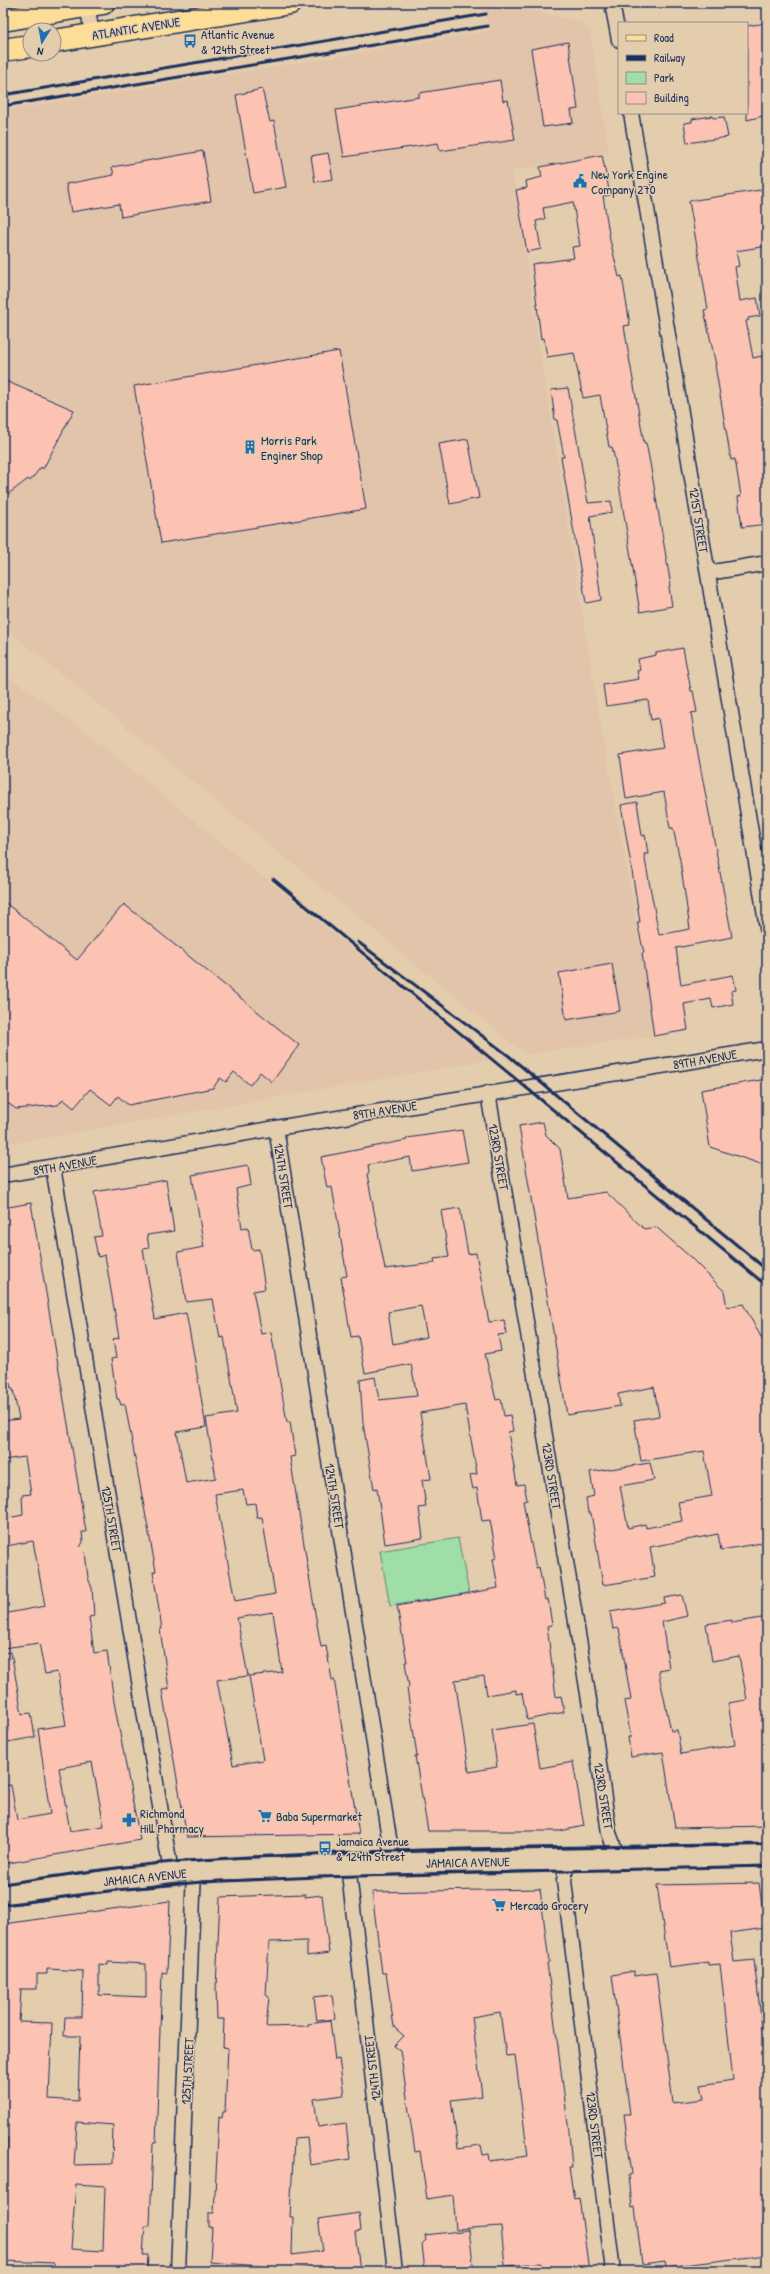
<svg xmlns="http://www.w3.org/2000/svg" width="770" height="2274" font-family="'Patrick Hand',sans-serif">
<style>
.built{fill:#e2c4ab}
.green{fill:#9fdea6;stroke:#5d8682}
.building{fill:#fcc3b2;stroke:#1b2f5e;fill-rule:evenodd}
.lines{fill:none;stroke-linecap:round;stroke-linejoin:round}
.street-casing{stroke:#1b2f5e;stroke-width:17}
.secondary-casing{stroke:#1b2f5e;stroke-width:23}
.primary-casing{stroke:#1b2f5e;stroke-width:25}
.street{stroke:#e3cdad;stroke-width:14}
.secondary{stroke:#e3cdad;stroke-width:20}
.primary{stroke:#fedd96;stroke-width:22}
.rail{stroke:#1b2f5e;stroke-width:3}
.labels{text-anchor:middle;stroke-width:3;stroke-linejoin:round;paint-order:stroke}
.street-label{font-size:13px;fill:#1b2f5e;stroke:#e3cdad}
.poi-label{font-size:13px;fill:#1b2f5e;stroke:#e3cdad;text-anchor:start}
</style>
<rect width="100%" height="100%" fill="#e3cdad"/>
<filter id="ink" filterUnits="userSpaceOnUse"><feTurbulence type="fractalNoise" baseFrequency=".025" numOctaves="2"/><feDisplacementMap in="SourceGraphic" scale="8" xChannelSelector="R" yChannelSelector="G"/><feConvolveMatrix kernelMatrix="1 2 1 2 8 2 1 2 1" color-interpolation-filters="sRGB"/></filter>
<g filter="url(#ink)">
<path class="built" d="M485 6 519 8 565 18 581 22 590 30 609 153 512 171 520 212 536 327 597 704 642 953 654 1036 525 1054 3 626V111L479 33 488 31Z
M3 673 73 722 489 1060 3 1145Z"/>
<path class="green" d="M458 1538 469 1593 390 1606 380 1551Z"/>
<path class="building" d="M767 23V115L747 120V26Z
M568 42 578 109 571 110 573 123 543 127 531 49Z
M500 80 503 101 508 100 515 140 440 151 438 143 344 157 336 110 419 97V93Z
M262 89 270 122 274 121 286 187 253 193 236 95Z
M712 116 713 118 724 117 728 137 687 143 684 123 692 122V119Z
M203 151 211 201 121 217 119 204 71 212 66 184 114 175 112 167Z
M328 153 333 179 315 182 311 156Z
M602 155 610 195 603 196 610 240 619 277 622 276 630 325 624 326 629 357 644 443H646L650 463 671 586 669 587 672 606 640 612 615 460 612 447H609L600 395 583 398 574 353 547 357 544 338 541 339 532 264 574 258 572 247 580 246 573 202 543 208 545 219 536 221 541 249 527 252 516 190 527 188 526 181 542 177 540 167Z
M767 189V246L736 251 739 266 735 267 740 301 757 298 760 316 748 318 749 320 746 321 753 358 762 356 767 383V524L742 527 738 497 741 496 735 459 731 460 715 365H716L704 310 708 309 689 201Z
M339 351 366 509 161 543 134 386Z
M3 380 74 410 43 469 41 467 30 481 28 479 3 498Z
M568 388 588 503 611 501 612 512 590 516 601 600 586 603 561 457H564L557 420H555L551 390Z
M468 439 479 498 450 504 439 444Z
M683 648 691 691H693L697 712 691 713 698 754 732 937 676 948 681 985 733 975 736 990 731 991 733 1004 713 1008 711 999 684 1004 688 1030 654 1036 642 953H644L637 922H640L634 883 621 805 637 802 642 836 645 835 648 854H644L659 935 690 929 680 860 673 828H670L664 792 626 799 620 755 663 748 658 718 651 720 648 700 606 706 603 685 639 679 637 671 640 670 638 659 656 655V653Z
M3 901 77 960 124 904 299 1045 272 1082 260 1072 250 1085 234 1072 226 1082 220 1078 213 1088 128 1105 118 1096 111 1105 90 1089 74 1108 63 1099 58 1105 16 1109 9 1104H3Z
M612 964 620 1011 566 1020 559 973Z
M767 1079V1166L710 1147 701 1090Z
M543 1122 546 1135 560 1149 568 1198 606 1192 644 1229 656 1227 688 1255 724 1291 727 1307 743 1304 767 1348V1542L721 1550 718 1534 650 1547 655 1577 603 1585 591 1513H588L586 1498 594 1496 590 1472 650 1463 654 1480 620 1486 628 1528 645 1524 646 1528 682 1521 678 1502 712 1496 704 1451 641 1461 634 1420 659 1416 654 1387 618 1394 620 1406 567 1415 519 1126Z
M462 1130 468 1162 412 1171 410 1157 368 1165 369 1173 367 1174 385 1269 435 1263 434 1259 449 1257 441 1211 460 1208 468 1254 476 1253 489 1322 504 1320 506 1334 498 1335 501 1351 485 1354 496 1400 501 1399 504 1416 510 1415 513 1431 508 1432 517 1485 524 1484 527 1500 523 1501 529 1534 536 1568 539 1567 545 1600 548 1599 552 1625 547 1626 556 1697 561 1696 564 1712 527 1720 522 1693 516 1694V1690L487 1695 484 1676 455 1680 469 1772 497 1767 492 1730 533 1724 540 1768 573 1762 584 1826 560 1831H428L415 1756H417L407 1688 409 1687 405 1662H407L397 1606 498 1588 493 1559 497 1558 490 1520 482 1521 477 1488 473 1489 470 1475 477 1474 465 1405 420 1413 431 1479 422 1480 426 1507 419 1508 423 1538 385 1544 377 1488 374 1489 363 1423 360 1380 375 1377 379 1400 417 1396 411 1364 365 1373 358 1336 351 1337 341 1277 347 1276 332 1187 327 1188 321 1157 407 1140V1138ZM421 1306 427 1337 393 1344 388 1312Z
M248 1165 251 1185 236 1189 242 1228 248 1227 252 1250 259 1249 265 1289 253 1291 257 1312 261 1334 271 1332 287 1422H290L295 1456 290 1457 315 1613 321 1647 326 1646 332 1680 334 1679 359 1834 187 1837 162 1690 169 1689 160 1629H162L153 1572 156 1571 125 1404 121 1405 119 1399H117L111 1359 116 1358 113 1339 119 1338 105 1255 98 1257 94 1237 102 1236 94 1192 166 1180 174 1231 147 1235 149 1248 143 1249 155 1319 186 1313 193 1350 206 1427 177 1432 186 1483 216 1478 206 1418 237 1413 224 1337 220 1338 213 1299 186 1302 178 1252 204 1247 192 1175ZM243 1490 246 1504 255 1503 257 1518 262 1517 275 1594 235 1601 215 1494ZM273 1612 282 1672 249 1676 263 1760 233 1765 217 1680 248 1676 237 1618Z
M31 1203 86 1532H82L83 1542 80 1547 85 1552 88 1578 92 1588 94 1616 89 1617 94 1653 107 1651 114 1702 140 1840 3 1864V1786L11 1785 17 1820 50 1814 38 1729 66 1725 57 1672 45 1674 39 1643 3 1648V1614L45 1606 33 1541 6 1546 3 1530V1519L23 1515 22 1495 31 1494 25 1457 3 1460V1421L19 1419 13 1389H11L3 1341V1208ZM92 1762 104 1826 70 1831 59 1768Z
M682 1595 687 1616 662 1622 669 1668 658 1670 671 1731 677 1730 681 1754 735 1745 728 1703 747 1700 739 1656 712 1661 706 1624 732 1620V1623L767 1617V1826L675 1828 663 1752 631 1757 628 1737H631L624 1701 631 1700 619 1628 613 1629 610 1612 665 1603 664 1598Z
M11 1652 22 1714 31 1713 35 1737 3 1743V1653Z
M759 1883 765 1928 730 1933 734 1962 754 1960 767 2069V2232L763 2233 766 2255 666 2267 665 2261 642 2264 635 2207 632 2208 629 2175 632 2174 624 2114H630L612 1975 634 1971V1976L656 1973 673 2103 704 2099 701 2085 733 2080 720 1964 708 1965V1962L669 1967 657 1885Z
M540 1889 549 1962 547 1963 569 2132 572 2168H569L574 2199 579 2198 589 2271H542L541 2263 505 2266 501 2226 456 2229 453 2195 427 2199 420 2151 415 2152 400 2050 394 2046 404 2036 394 2027 386 1973H382L372 1892ZM500 2012 506 2056 515 2055 528 2156 490 2161 489 2154 483 2155 481 2145 458 2148 451 2100 482 2096 472 2017Z
M305 1894V1897L322 1895 329 1953 307 1956V1941L269 1942 266 1995 269 1997 266 2027 308 2026V2024L330 2021 335 2060 339 2059 344 2095 314 2099 318 2127 346 2123 350 2159 310 2165 307 2138 294 2139 290 2217H293L292 2255 323 2251 318 2219 359 2213 361 2231 355 2232 360 2271H319L318 2267 272 2271V2267L210 2262 212 2227H209V2213H214L219 2117 222 2118 223 2112H225L228 2048 223 2047 224 2019H217L216 1988 220 1897Z
M170 1901 167 1973 162 1972 156 2143H153L150 2226H145L143 2255H148L147 2270 104 2267 103 2271 70 2268V2271H54V2263L3 2261V2188H6L8 2138H3V1924ZM108 1962 146 1964V1997L99 1995V1964L108 1965ZM47 1969 83 1971 82 2017H65L64 2036H80L78 2101 49 2099 52 2023 19 2022 21 1989H37V1974H47ZM77 2122 113 2125 112 2164 74 2165ZM76 2184 105 2186 103 2251 71 2249Z
M332 1995 335 2019 317 2021 314 1997Z
M469 2230 474 2271H425L422 2244 426 2240 425 2235Z"/>
<g class="lines">
<g class="street-casing">
<path id="street" d="M87 3 92 35
M612 3 619 40
M631 113 767 928
M708 573 767 563
M488 1093 595 1736 609 1833 618 1858
M276 1128 393 1863
M53 1167 171 1872
M3 1175 276 1128 767 1049
M567 1859 564 1881 613 2271
M348 1865 395 2271
M178 2271 194 1871"/>
</g>
<g class="secondary-casing">
<path id="secondary" d="M3 1895 171 1872 210 1870 441 1862 767 1856"/>
</g>
<g class="primary-casing">
<path id="primary" d="M3 20 103 3
M54 41 290 3
M3 50 30 46"/>
</g>
<use href="#street" class="street"/>
<use href="#secondary" class="secondary"/>
<use href="#primary" class="primary"/>
<path class="rail" d="M3 95 486 14
M3 106 488 26
M273 879 767 1286
M358 942 509 1056 767 1270
M3 1884C69 1874 135 1864 202 1860 390 1847 579 1848 767 1844
M3 1905 116 1890 202 1882 318 1877 767 1866"/>
</g>
</g>
<defs>
<g id="bus-bare" transform="scale(1.08)"><path d="M-5-6H5V4H4V6H2V4H-2V6H-4V4H-5ZM-3.5-4V0h7V-4ZM-3.5 1.2v1.5H-2V1.2ZM2 1.2v1.5H3.5V1.2Z" fill="#1f6fb2" stroke="#e3cdad" stroke-width="2.5" paint-order="stroke"/></g>
<g id="civic-bare" transform="scale(1.08)"><path d="M-.6-6.5H3V-4.5H.6V-3L4-1V1h2V6H-6V1h2V-1L-.6-3ZM-1.2 2.5V6h2.4V2.5Z" fill="#1f6fb2" stroke="#e3cdad" stroke-width="2.5" paint-order="stroke"/></g>
<g id="building-bare" transform="scale(1.08)"><path d="M-4-6H4V6H1V3H-1V6H-4ZM-2.5-4.3h1.7v1.8h-1.7ZM.8-4.3h1.7v1.8H.8ZM-2.5-1h1.7V.8h-1.7ZM.8-1h1.7V.8H.8Z" fill="#1f6fb2" stroke="#e3cdad" stroke-width="2.5" paint-order="stroke"/></g>
<g id="supermarket-bare" transform="scale(1.08)"><path d="M-6-5.5h2.5l.6 2H6L4.5 2H-2.5L-4.4-4H-6ZM-1.5 3.2a1.3 1.3 0 1 0 .1 0ZM3 3.2a1.3 1.3 0 1 0 .1 0Z" fill="#1f6fb2" stroke="#e3cdad" stroke-width="2.5" paint-order="stroke"/></g>
<g id="pharmacy-bare" transform="scale(1.08)"><path d="M-2-6h4v4h4v4h-4v4h-4v-4h-4v-4h4Z" fill="#1f6fb2" stroke="#e3cdad" stroke-width="2.5" paint-order="stroke"/></g>
</defs>
<g fill-rule="evenodd">
<use href="#bus-bare" x="190" y="41"/>
<use href="#civic-bare" x="580" y="181"/>
<use href="#building-bare" x="250" y="447"/>
<use href="#supermarket-bare" x="265" y="1816"/>
<use href="#pharmacy-bare" x="129" y="1820"/>
<use href="#bus-bare" x="325" y="1848"/>
<use href="#supermarket-bare" x="499" y="1905"/>
</g>
<g class="labels">
<g class="street-label">
<text transform="translate(136 28) rotate(-9)" y="5">ATLANTIC AVENUE</text>
<text transform="translate(699 520) rotate(81)" y="5">121ST STREET</text>
<text transform="translate(705 1059) rotate(-10)" y="5">89TH AVENUE</text>
<text transform="translate(385 1110) rotate(-9)" y="5">89TH AVENUE</text>
<text transform="translate(499 1157) rotate(80)" y="5">123RD STREET</text>
<text transform="translate(65 1165) rotate(-10)" y="5">89TH AVENUE</text>
<text transform="translate(284 1176) rotate(81)" y="5">124TH STREET</text>
<text transform="translate(552 1476) rotate(81)" y="5">123RD STREET</text>
<text transform="translate(335 1496) rotate(81)" y="5">124TH STREET</text>
<text transform="translate(112 1519) rotate(80)" y="5">125TH STREET</text>
<text transform="translate(604 1796) rotate(81)" y="5">123RD STREET</text>
<text transform="translate(468 1862) rotate(-1)" y="5">JAMAICA AVENUE</text>
<text transform="translate(145 1877) rotate(-6)" y="5">JAMAICA AVENUE</text>
<text transform="translate(372 2068) rotate(-97)" y="5">124TH STREET</text>
<text transform="translate(187 2071) rotate(-87)" y="5">125TH STREET</text>
<text transform="translate(595 2125) rotate(83)" y="5">123RD STREET</text>
</g>
<g class="poi-label">
<text x="201" y="39">Atlantic Avenue<tspan x="201" dy="15">&amp; 124th Street</tspan></text>
<text x="591" y="179">New York Engine<tspan x="591" dy="15">Company 270</tspan></text>
<text x="261" y="445">Morris Park<tspan x="261" dy="15">Enginer Shop</tspan></text>
<text x="140" y="1818">Richmond<tspan x="140" dy="15">Hill Pharmacy</tspan></text>
<text x="276" y="1821">Baba Supermarket</text>
<text x="336" y="1846">Jamaica Avenue<tspan x="336" dy="15">&amp; 124th Street</tspan></text>
<text x="510" y="1910">Mercado Grocery</text>
</g>
</g>
<rect width="770" height="2274" fill="none" stroke="#e3cdad" stroke-width="16"/>
<rect x="8" y="8" width="754" height="2258" fill="none" stroke="#1b2f5e" stroke-width="1.5" filter="url(#ink)"/>
<rect x="618" y="22" width="130" height="92" fill="#e3cdad" stroke="#938e8d"/>
<rect x="626" y="35" width="20" height="6" fill="#fedd96" stroke="#938e8d"/>
<text x="654" y="42" font-size="12" fill="#1b2f5e">Road</text>
<rect x="626" y="55" width="20" height="6" fill="#1b2f5e" stroke="#938e8d"/>
<text x="654" y="62" font-size="12" fill="#1b2f5e">Railway</text>
<rect x="626" y="72" width="20" height="12" fill="#9fdea6" stroke="#938e8d"/>
<text x="654" y="82" font-size="12" fill="#1b2f5e">Park</text>
<rect x="626" y="92" width="20" height="12" fill="#fcc3b2" stroke="#938e8d"/>
<text x="654" y="102" font-size="12" fill="#1b2f5e">Building</text>
<g transform="translate(42 42) rotate(191)"><circle r="19" fill="#e3cdad" stroke="#938e8d"/>
<path d="M0-3L7 15L0 10L-7 15Z" fill="#1f6fb2"/>
<text y="-6" font-size="11" font-weight="bold" text-anchor="middle" fill="#1b2f5e">N</text>
</g>
</svg>
